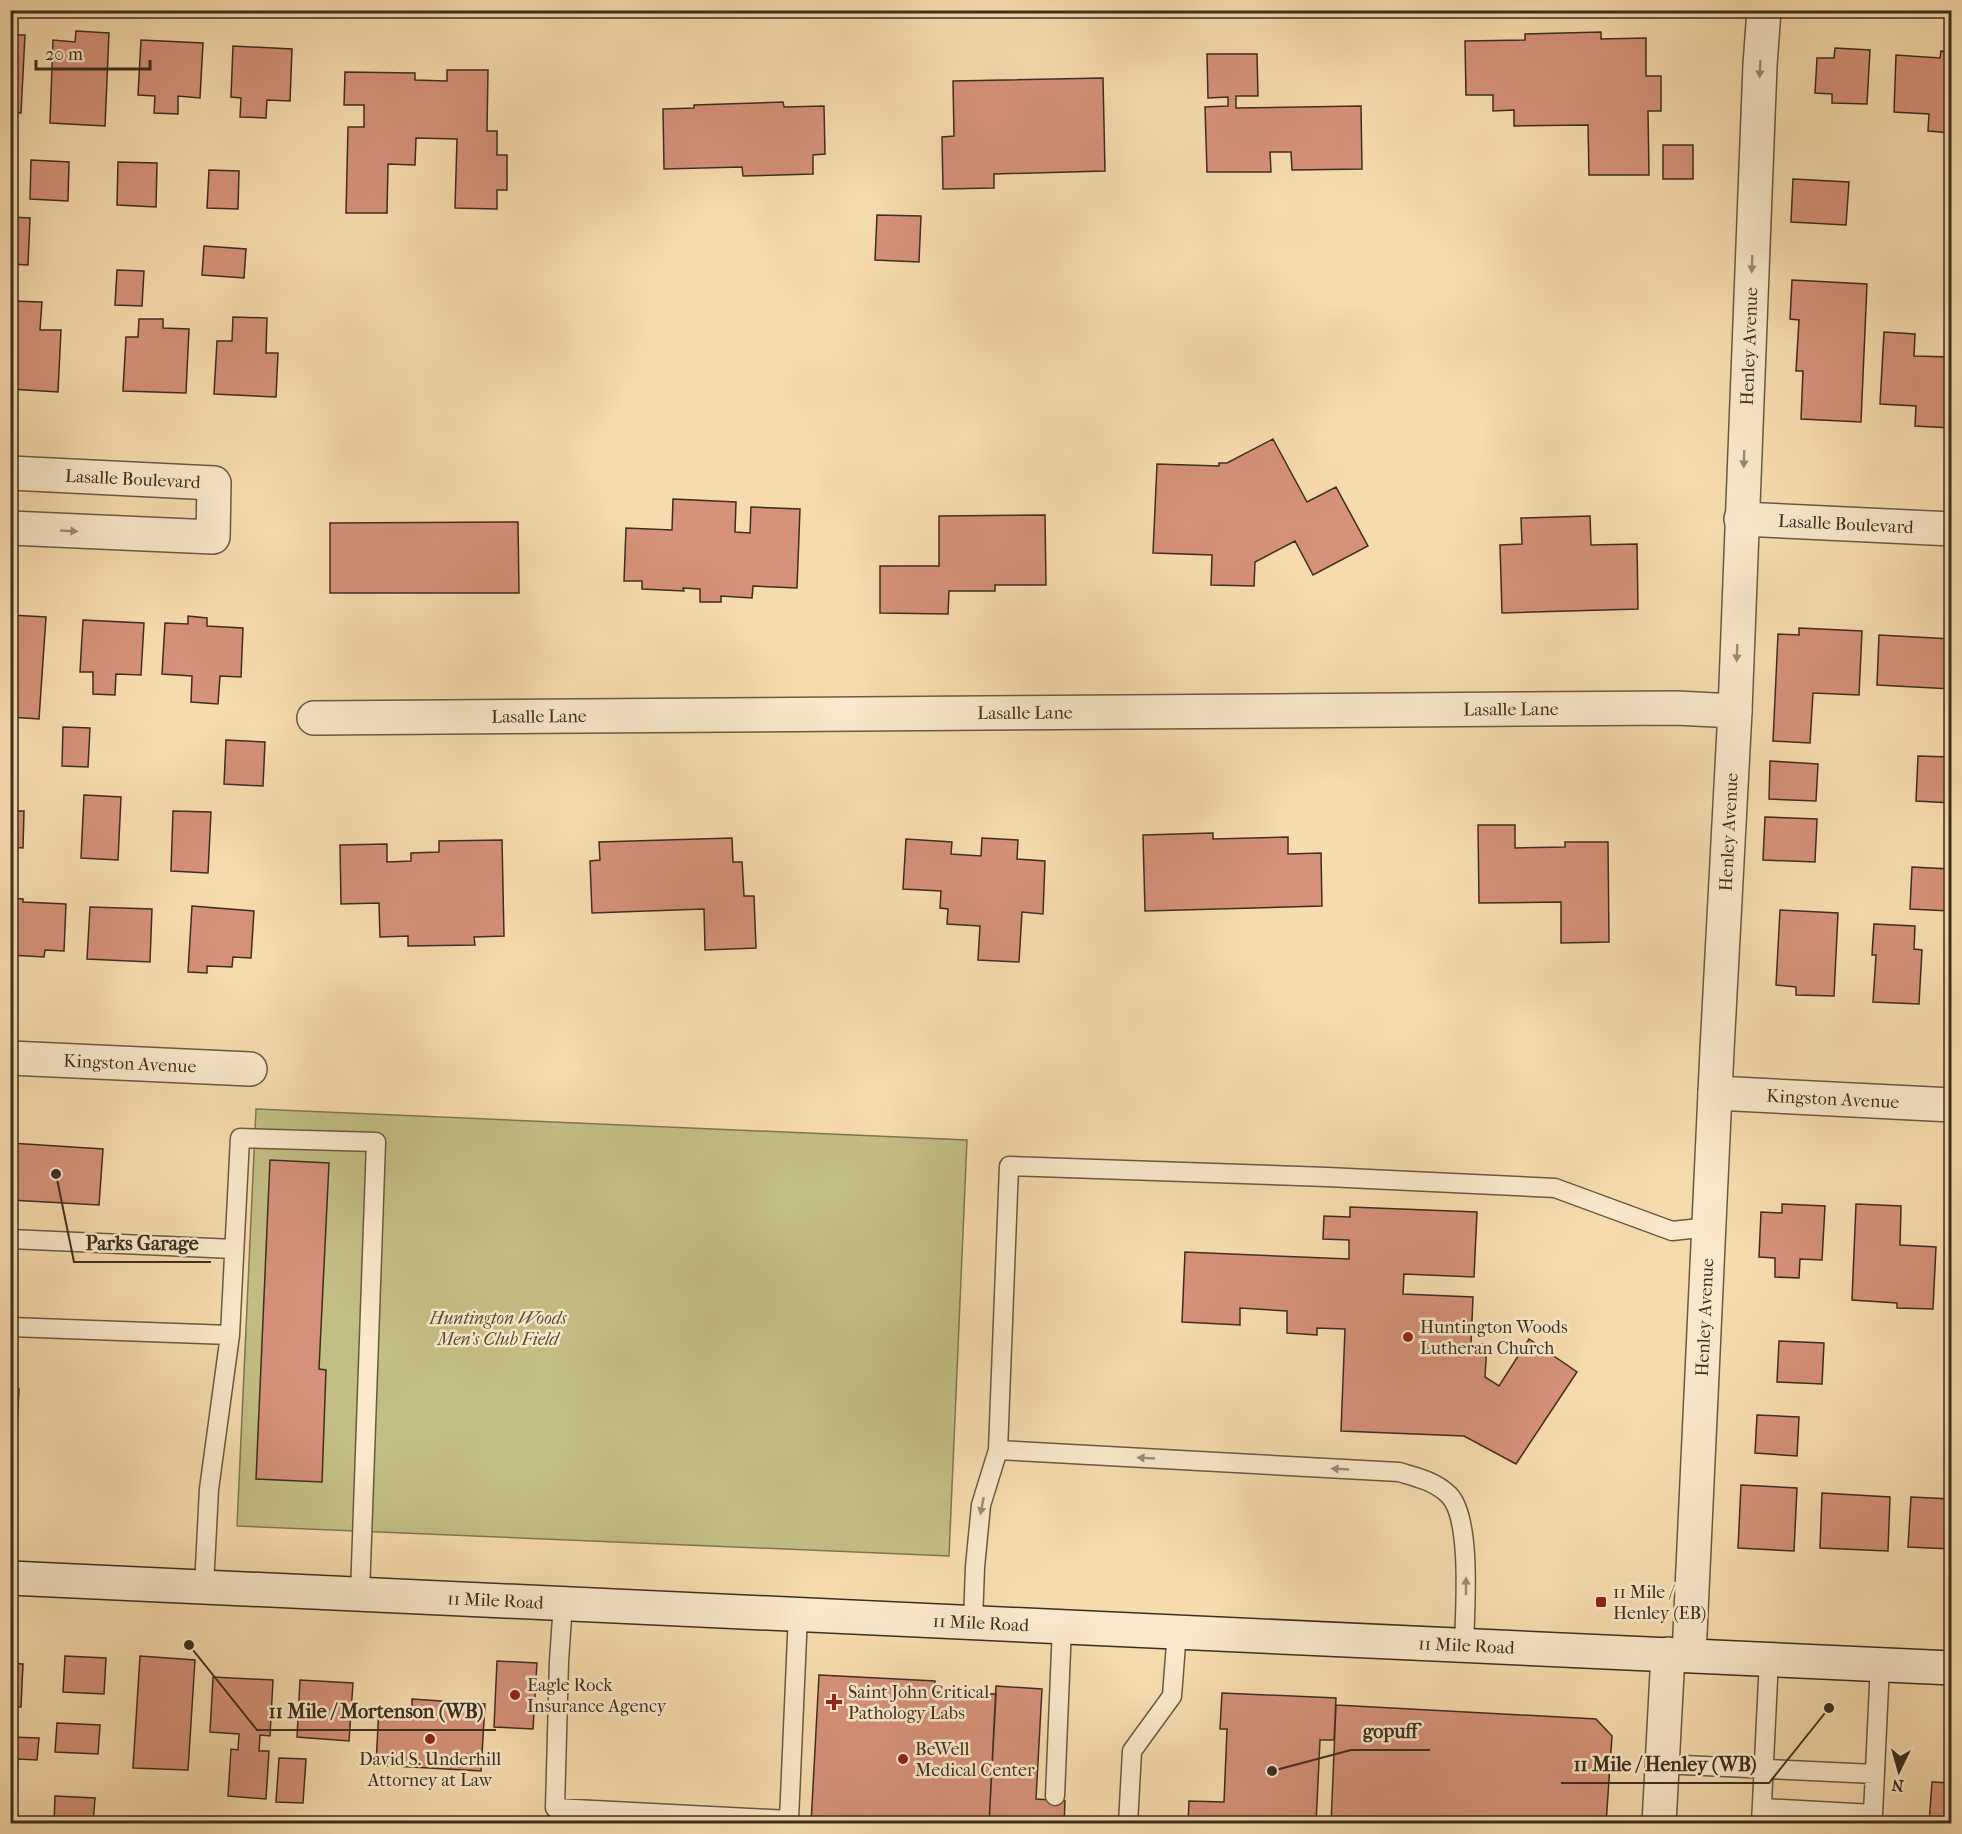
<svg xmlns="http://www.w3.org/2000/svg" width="1962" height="1834" font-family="'IM FELL French Canon',serif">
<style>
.green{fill:#c3be85;stroke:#807652;stroke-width:1.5}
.building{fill:#d59179;stroke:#3d2e1f;stroke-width:1.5}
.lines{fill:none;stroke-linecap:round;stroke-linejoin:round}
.service-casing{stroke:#6b5943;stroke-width:21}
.minor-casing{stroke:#6b5943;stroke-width:36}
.secondary-casing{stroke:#3d2e1f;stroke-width:36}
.service{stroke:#f9e8ca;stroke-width:18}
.minor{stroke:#f9e8ca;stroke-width:33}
.secondary{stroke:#f9e8ca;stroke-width:33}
.oneway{fill:#9b8b74}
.poi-dot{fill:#8f2418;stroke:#f9e8ca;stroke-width:2}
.labels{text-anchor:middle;stroke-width:5;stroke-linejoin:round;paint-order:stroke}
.street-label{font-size:18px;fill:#3d2e1f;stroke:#f9e8ca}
.park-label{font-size:18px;font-style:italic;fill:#584b33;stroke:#f9e8ca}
.poi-label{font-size:18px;fill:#3d2e1f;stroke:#f9e8ca;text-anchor:start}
.leader{fill:none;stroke:#3d2e1f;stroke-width:2}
.callout-dot{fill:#3d2e1f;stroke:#f9e8ca;stroke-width:2}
.callout-label{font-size:20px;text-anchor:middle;font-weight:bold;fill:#3d2e1f;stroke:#f9e8ca;stroke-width:5;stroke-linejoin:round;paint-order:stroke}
</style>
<rect width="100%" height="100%" fill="#f6dbae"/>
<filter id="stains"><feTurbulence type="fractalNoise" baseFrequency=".00333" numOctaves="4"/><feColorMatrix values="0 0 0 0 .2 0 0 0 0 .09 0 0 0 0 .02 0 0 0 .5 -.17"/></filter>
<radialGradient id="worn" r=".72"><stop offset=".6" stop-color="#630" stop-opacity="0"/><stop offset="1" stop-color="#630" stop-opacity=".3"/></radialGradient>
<path class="green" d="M256 1109 967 1140 949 1556 237 1526Z"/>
<path class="building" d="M76 31 109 33 105 126 50 123 53 40 75 42Z
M1601 32V39L1646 38V76H1661V111H1648L1649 175H1589L1588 125 1514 126V110L1493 111V95H1466L1465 41 1525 40V34Z
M10 35H25L21 113 10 112Z
M141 40 203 43 200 98 178 96V114L154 113 155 96 138 95Z
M233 46 292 49 290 101 267 100 266 118 240 117 241 98 231 97Z
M1835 48 1870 50 1867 104 1832 103V94L1815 93 1817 58H1834Z
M1941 51 1952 52V133L1928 131 1929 114 1894 112 1896 55 1940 58Z
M1207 54H1257L1258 96H1236V108L1361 106 1362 169 1292 170 1291 152H1270L1271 172H1207L1205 107 1228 106V97L1208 98Z
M447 70H488L487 131H497V155H507V190H497V209L455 208 457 139 416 138 415 165 388 164 387 213H346L348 127H364V105H344L345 72 415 73V80L447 81Z
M1103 78 1105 171 994 174V188L943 189 942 137 954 136 953 81Z
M783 102 784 107 824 106 825 154 813 155V174L743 176 742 167 664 169 663 109 694 108V105Z
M1663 145H1693V179H1663Z
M31 160 69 162 68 201 30 199Z
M118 162 157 163 156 207 117 205Z
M209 170 239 171 238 209 207 208Z
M1793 179 1849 182 1846 225 1791 222Z
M1947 186H1952V227H1945Z
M877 215 921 216 919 262 875 260Z
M10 217 30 218 28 265 10 264Z
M204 246 246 249 244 278 202 275Z
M117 270 144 271 142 306 115 305Z
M1792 280 1867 284 1861 422 1801 419 1803 371H1796L1799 320 1790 319Z
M10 301 42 302 40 330H61L58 392 10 389Z
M233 317 267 318 266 353H278L276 397 214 394 217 341H232Z
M139 319H163V328L189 329 186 393 123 391 126 337H138Z
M1884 332 1915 334 1914 356 1952 357V428L1915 426 1916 406 1880 404Z
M1273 439 1307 502 1336 487 1368 546 1313 575 1295 541 1255 562 1254 586 1211 585 1212 555 1153 553 1157 464 1219 466V463H1227Z
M673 499 736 502 735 532 750 533 751 507 800 509 797 588 753 586 752 598 721 596V602H700V589L683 588 684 591 642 589V581H624L626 528 672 530Z
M1045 515 1046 585H995V591H949L948 614 880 613V566H939V516Z
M1590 516 1591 545 1637 544 1638 609 1502 613 1500 545 1522 544 1521 518Z
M518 522 519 593H330V523Z
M10 615 46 617 39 719 10 717Z
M188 616 207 618V626L243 628 241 677 220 676 218 704 191 702 192 676 162 674 165 623 188 624Z
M83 620 144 623 141 675 116 674 115 695 93 694V672H80Z
M1799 628 1862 631 1859 695 1813 693 1810 743 1773 741 1778 634 1799 635Z
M1879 635 1952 639V689L1877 685Z
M63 727 90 728 88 767 62 766Z
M226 740 265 742 263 786 224 784Z
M1918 756 1952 757V803L1916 801Z
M1770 761 1818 764 1816 801 1769 799Z
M84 795 121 797 118 860 81 858Z
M10 811H24L23 848 10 847Z
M173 811 211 812 208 873 171 871Z
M1765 817 1817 819 1815 862 1763 860Z
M1478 825H1515V848L1565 847V842H1608L1609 942 1561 943V902L1479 903Z
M1213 833V839L1288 837V854L1321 853 1322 906 1145 911 1143 835Z
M732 838 733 862H742L744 896H754L756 948 705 950 704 909 592 913 590 861 600 860 599 842Z
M982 838 1018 840 1017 859 1045 861 1043 914 1022 912 1019 962 978 960 980 926 947 924 948 909 940 908 941 891 903 889 906 839 952 842 951 854 981 856Z
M502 840 504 936 474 937 475 945 408 946V936L380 937 379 903 341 904 340 845 387 844V862L411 861V853L439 852V841Z
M1912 867 1951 869 1950 911 1910 909Z
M10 898 23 899V902L66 904 64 951 45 950 44 957 10 955Z
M192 906 254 911 251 958 233 957 232 967 207 966V973L188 972Z
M90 907 152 909 150 962 87 959Z
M1780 910 1838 913 1834 996 1796 995V987L1776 985Z
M1874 924 1915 926 1914 949 1922 950 1919 1004 1873 1002 1876 955H1872Z
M10 1143 103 1149 99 1205 10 1200Z
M270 1160 329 1163 319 1369 326 1370 322 1482 256 1479Z
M1782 1204 1825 1206 1822 1260 1800 1259 1799 1278 1775 1277V1258L1759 1257 1761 1212 1782 1213Z
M1856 1204 1901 1206 1900 1245 1936 1247 1933 1309 1897 1308V1303L1852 1300Z
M1350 1207 1477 1212 1474 1277 1404 1274 1403 1294 1473 1297 1471 1344H1487L1485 1377 1499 1386 1529 1339 1577 1372 1516 1464 1464 1436 1341 1431 1345 1329 1317 1328V1335L1287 1333V1311L1240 1308V1325L1182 1322 1185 1252 1349 1259V1240L1323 1239 1324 1216 1350 1217Z
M1779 1341 1824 1343 1822 1384 1777 1382Z
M10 1388 19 1389 14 1477H10Z
M1757 1415 1799 1417 1797 1456 1755 1453Z
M1741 1485 1797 1488 1794 1551 1738 1548Z
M1822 1493 1890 1497 1888 1551 1820 1548Z
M1911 1497 1952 1499V1549L1908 1547Z
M65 1656 106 1658 104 1694 63 1692Z
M140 1656 195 1660 188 1770 133 1768Z
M497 1661 537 1663 533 1729 494 1727Z
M10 1663 23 1664 21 1707 10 1706Z
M819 1675 935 1681V1692L996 1694 989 1824H811Z
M213 1677 273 1680 270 1736 260 1735 259 1751H269L266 1799 228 1796 231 1749 238 1750 239 1734 210 1732Z
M300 1680 353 1683 349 1741 297 1737Z
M996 1686 1042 1689 1036 1799 1065 1801 1064 1824H989Z
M1222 1693 1336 1698 1334 1740H1320L1316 1824H1188L1189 1801 1224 1802 1227 1729H1220Z
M412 1699 485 1704 481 1771 376 1765 379 1706 412 1709Z
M1336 1705 1596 1719 1612 1736 1606 1824H1331Z
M57 1723 100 1725 98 1754 55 1752Z
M10 1737 39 1738 37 1760 18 1759 17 1778 10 1777Z
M279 1758 306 1759 303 1803 276 1802Z
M1932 1782 1952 1783V1824H1929Z
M55 1796 95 1798 93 1824H54Z"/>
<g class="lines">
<g class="service-casing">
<path id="service" d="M10 1239 234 1249
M10 1327 230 1335
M998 1450 1399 1472C1416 1477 1435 1481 1449 1495 1472 1518 1465 1612 1464 1644
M204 1587 209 1489 230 1335 240 1138 376 1142 360 1594
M563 1603 559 1661 555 1808 789 1820 798 1614
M973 1622 975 1567 981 1505 998 1450 1009 1166 1327 1177 1555 1188 1672 1231 1709 1227
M1662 1764 1875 1774
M1055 1796 1062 1626
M1762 1808 1873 1814 1880 1664
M1128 1824 1132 1751 1172 1696 1177 1631
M1761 1824 1769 1659"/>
</g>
<g class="minor-casing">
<g id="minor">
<path id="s1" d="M10 473 214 483 213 537 10 528"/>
<path id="s2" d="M1741 519 1952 529"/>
<path id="s3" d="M314 718 1676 708 1735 711"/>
<path id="s4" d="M10 1058 250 1069"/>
<path id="s5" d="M1715 1093 1952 1105"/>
<path id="s6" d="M1689 1655 1717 1050 1735 711 1760 65 1764 10"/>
<path d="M1659 1824 1668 1654"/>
</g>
</g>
<g class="secondary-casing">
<g id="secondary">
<path id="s7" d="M10 1578 1952 1668"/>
</g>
</g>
<use href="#service" class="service"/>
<use href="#minor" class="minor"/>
<use href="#secondary" class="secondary"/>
</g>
<defs><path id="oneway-solid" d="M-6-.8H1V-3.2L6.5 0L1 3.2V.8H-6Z" transform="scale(1.5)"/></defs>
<g class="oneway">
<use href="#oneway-solid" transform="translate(1760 69) rotate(93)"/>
<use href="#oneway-solid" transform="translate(1752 264) rotate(92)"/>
<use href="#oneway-solid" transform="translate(1744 459) rotate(92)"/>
<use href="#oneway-solid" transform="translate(69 531) rotate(3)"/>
<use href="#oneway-solid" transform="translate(1737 653) rotate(92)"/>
<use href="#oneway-solid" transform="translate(1146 1458) rotate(-177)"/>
<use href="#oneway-solid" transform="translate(1340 1469) rotate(-177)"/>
<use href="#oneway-solid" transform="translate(982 1506) rotate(101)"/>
<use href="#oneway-solid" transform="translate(1466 1586) rotate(-90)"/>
</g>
<g class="poi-dot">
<circle cx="1408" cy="1337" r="6"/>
<rect x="1595" y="1596" width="12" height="12" rx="3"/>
<circle cx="515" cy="1695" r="6"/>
<path d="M831 1693h6v6h6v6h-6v6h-6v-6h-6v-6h6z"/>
<circle cx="430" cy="1739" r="6"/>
<circle cx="903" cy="1759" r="6"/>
</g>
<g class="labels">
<g class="street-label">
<text dy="6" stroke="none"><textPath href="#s6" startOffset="1310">Henley Avenue</textPath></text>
<text dy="6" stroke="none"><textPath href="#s1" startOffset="123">Lasalle Boulevard</textPath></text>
<text dy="6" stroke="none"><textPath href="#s2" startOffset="105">Lasalle Boulevard</textPath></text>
<text dy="6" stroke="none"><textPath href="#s3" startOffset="1197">Lasalle Lane</textPath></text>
<text dy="6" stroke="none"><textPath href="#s3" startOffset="711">Lasalle Lane</textPath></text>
<text dy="6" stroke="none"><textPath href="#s3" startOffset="225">Lasalle Lane</textPath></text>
<text dy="6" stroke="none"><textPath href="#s6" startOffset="824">Henley Avenue</textPath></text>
<text dy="6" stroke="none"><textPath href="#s4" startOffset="120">Kingston Avenue</textPath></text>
<text dy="6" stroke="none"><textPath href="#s5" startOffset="118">Kingston Avenue</textPath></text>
<text dy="6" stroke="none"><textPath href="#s6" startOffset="338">Henley Avenue</textPath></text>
<text dy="6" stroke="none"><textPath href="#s7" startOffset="486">11 Mile Road</textPath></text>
<text dy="6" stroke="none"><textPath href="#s7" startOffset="972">11 Mile Road</textPath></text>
<text dy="6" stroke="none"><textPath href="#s7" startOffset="1458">11 Mile Road</textPath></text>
</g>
<g class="park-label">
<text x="498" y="1324">Huntington Woods<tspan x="498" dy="21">Men's Club Field</tspan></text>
</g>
<g class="poi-label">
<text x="1420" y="1333">Huntington Woods<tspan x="1420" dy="21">Lutheran Church</tspan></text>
<text x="1613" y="1598">11 Mile /<tspan x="1613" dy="21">Henley (EB)</tspan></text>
<text x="527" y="1691">Eagle Rock<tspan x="527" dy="21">Insurance Agency</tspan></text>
<text x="848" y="1698">Saint John Critical<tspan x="848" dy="21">Pathology Labs</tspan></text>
<text x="915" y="1755">BeWell<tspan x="915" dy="21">Medical Center</tspan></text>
<text x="430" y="1765" text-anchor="middle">David S. Underhill<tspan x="430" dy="21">Attorney at Law</tspan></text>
</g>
</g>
<path class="leader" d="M56 1174L74 1262H211M189 1645L257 1730H496M1272 1771L1351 1750H1430M1829 1708L1769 1783H1561"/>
<g class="callout-dot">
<circle cx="56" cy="1174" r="6"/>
<circle cx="189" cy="1645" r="6"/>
<circle cx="1272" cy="1771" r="6"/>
<circle cx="1829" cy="1708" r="6"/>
</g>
<g class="callout-label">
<text x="142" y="1250">Parks Garage</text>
<text x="376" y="1718">11 Mile / Mortenson (WB)</text>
<text x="1390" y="1738">gopuff</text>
<text x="1665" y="1771">11 Mile / Henley (WB)</text>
</g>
<rect width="1962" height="1834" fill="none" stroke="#f6dbae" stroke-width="36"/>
<rect x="12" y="12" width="1938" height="1810" fill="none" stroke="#3d2e1f" stroke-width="3"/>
<rect x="18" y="18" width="1926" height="1798" fill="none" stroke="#3d2e1f" stroke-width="1.5"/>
<g transform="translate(1899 1771) rotate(185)" stroke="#f9e8ca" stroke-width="4.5" paint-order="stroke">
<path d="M0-4.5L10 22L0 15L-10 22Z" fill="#3d2e1f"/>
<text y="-9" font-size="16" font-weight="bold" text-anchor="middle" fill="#3d2e1f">N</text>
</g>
<path d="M36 60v9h114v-9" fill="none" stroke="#3d2e1f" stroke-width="3"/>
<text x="45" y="60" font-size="18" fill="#3d2e1f" stroke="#f9e8ca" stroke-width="4.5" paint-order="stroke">20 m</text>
<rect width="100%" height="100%" filter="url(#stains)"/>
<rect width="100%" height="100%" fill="url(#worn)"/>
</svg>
